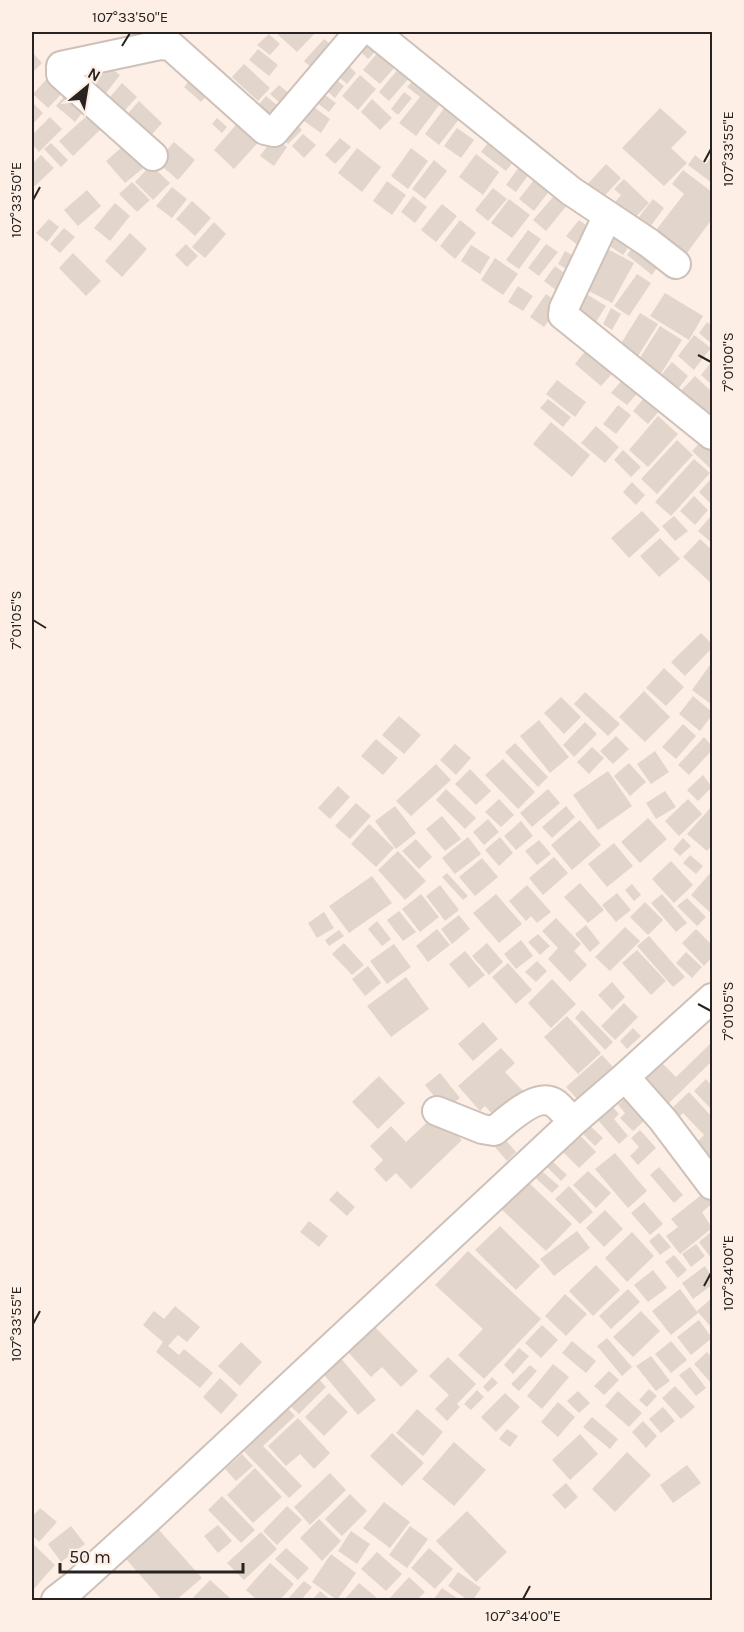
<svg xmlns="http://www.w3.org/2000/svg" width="744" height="1632" font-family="Karla,sans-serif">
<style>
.building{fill:#e2d5cc}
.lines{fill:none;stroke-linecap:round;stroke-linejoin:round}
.minor-casing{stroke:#cec1b9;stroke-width:32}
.minor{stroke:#fff;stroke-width:28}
.ticks{fill:none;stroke:#282320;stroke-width:2}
.neatline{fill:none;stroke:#282320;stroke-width:2}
.ticks-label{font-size:15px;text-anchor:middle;fill:#282320}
</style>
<rect width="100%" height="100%" fill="#fdefe6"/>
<path class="building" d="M275 32H316L297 52Z
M269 34 280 44 270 55 257 45Z
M324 39 335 48 315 71 304 61Z
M352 43 383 44 368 59Z
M384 45 401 60 380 84 363 70Z
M258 49 278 65 269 76 249 60Z
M32 52 42 63 32 73Z
M341 58 356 73 347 84 331 70Z
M405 61 415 71 389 101 379 92Z
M104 63 120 75 103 97 87 85Z
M244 64 270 88 258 101 232 77Z
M53 72 69 86 48 108 33 94Z
M328 73 344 86 335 98 319 84Z
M195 74 212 90 201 102 184 87Z
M360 75 376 89 358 110 342 96Z
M418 75 446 96 416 136 399 123 420 97 407 87Z
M122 83 137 97 125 110 110 97Z
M279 85 291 95 282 105 270 94Z
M314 87 336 103 329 112 308 96Z
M68 92 86 108 75 122 56 106Z
M404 92 412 98 398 115 391 109Z
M266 96 282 109 268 126 252 113Z
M372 99 392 118 380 130 361 112Z
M304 100 330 119 321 133 294 114Z
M139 101 162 123 147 140 124 118Z
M32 102 43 113 32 125Z
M448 103 463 114 439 145 425 134Z
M660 108 687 132 671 148 687 163 664 186 622 148Z
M91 112 104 126 73 156 59 141Z
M50 117 62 129 39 152 32 144V135Z
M217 118 227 127 222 133 212 124Z
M242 118 263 137 234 169 214 150Z
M291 119 302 130 288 144 277 133Z
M457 128 474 140 461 158 444 146Z
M303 134 316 145 304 158 292 146Z
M494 135 519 154 506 171 481 152Z
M274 137 287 147 274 166 260 156Z
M340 138 351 147 335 164 325 155Z
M129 141 148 164 125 183 106 161Z
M174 142 195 160 178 180 157 162Z
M51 143 68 160 61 167 44 149Z
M357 148 381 167 362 192 338 173Z
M411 148 428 161 408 189 391 176Z
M476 154 499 172 483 195 459 177Z
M41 155 54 168 35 186 32 183V164Z
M695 155 706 164 712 155V183L688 165Z
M434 160 447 171 425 199 412 189Z
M522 163 532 170 516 192 506 185Z
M606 164 621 178 597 204 582 190Z
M151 165 170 183 153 200 135 182Z
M683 170 712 192V219L684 257 653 234 684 194 672 184Z
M541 171 556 182 534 211 519 199Z
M624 179 649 203 627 226 609 209 621 195 614 189Z
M387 181 406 195 392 215 373 201Z
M132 182 150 200 137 212 119 194Z
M172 187 187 199 172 218 156 206Z
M493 188 507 199 488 221 475 210Z
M560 189 572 199 546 231 533 220Z
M87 190 101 206 78 226 64 210Z
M413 196 427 207 415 223 401 212Z
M509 199 530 215 512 238 491 223Z
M653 199 664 208 647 231 635 222Z
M192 201 211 218 195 236 176 219Z
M115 203 130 216 110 241 94 228Z
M442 204 457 216 436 242 421 230Z
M49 219 59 227 47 242 36 233Z
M460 220 476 233 455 259 440 246Z
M579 220 593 230 580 247 566 236Z
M214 222 226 234 205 258 192 247Z
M611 222 635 238 623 255 599 239Z
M64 228 75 237 60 253 50 244Z
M528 230 541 239 519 269 506 260Z
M130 233 147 249 122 277 105 261Z
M638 240 663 259 652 275 627 255Z
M186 244 198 256 187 267 175 255Z
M546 244 558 252 539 276 528 268Z
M471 245 490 257 480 274 461 261Z
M600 245 634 263 612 303 579 286Z
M565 251 581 260 573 273 558 264Z
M73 253 101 281 86 296 59 268Z
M495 258 518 274 503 295 481 280Z
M555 266 571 278 560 293 544 281Z
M637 274 651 283 629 316 614 306Z
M518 286 533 296 523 311 508 302Z
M578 289 606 306 594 325 566 308Z
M665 293 703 316 689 340 650 316Z
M546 294 561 305 544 327 530 317Z
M611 308 621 314 612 330 603 324Z
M640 313 658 324 638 356 620 345Z
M707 322 712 326V344L699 333Z
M660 326 682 340 660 375 638 361Z
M694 335 711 348 694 370 678 356Z
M591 344 618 367 601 386 575 364Z
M712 361V385L701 375Z
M672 362 688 376 675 393 657 380Z
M627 374 643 387 627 405 611 393Z
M695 376 712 392V414L704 423 675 397Z
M557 380 586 402 575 417 546 394Z
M650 391 665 404 648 424 633 411Z
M548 399 571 417 563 427 540 408Z
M618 405 631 415 616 434 603 424Z
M658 416 678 434 648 467 629 450Z
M551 422 590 455 572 477 533 444Z
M596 426 619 447 605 463 581 443Z
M707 435 712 441V470L692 451Z
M677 440 693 455 657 494 641 479Z
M623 450 641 467 631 477 614 460Z
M694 459 710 473 671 516 655 502Z
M712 478V505L699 492Z
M632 482 645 495 636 505 623 492Z
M694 496 708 510 695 525 680 511Z
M642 511 660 530 629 558 611 538Z
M674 516 688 531 675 541 662 526Z
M710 517 712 519V543L698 531Z
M660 538 680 559 659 577 640 556Z
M700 539 712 550V584L683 557Z
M701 633 712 644V648L685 676 671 662Z
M712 662V705L692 690Z
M664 668 684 687 666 706 646 688Z
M644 691 670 717 645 742 619 717Z
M585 692 620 724 608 736 574 704Z
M693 696 712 712V715L700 731 679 714Z
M561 697 581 717 564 734 544 713Z
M399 716 421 735 404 754 382 735Z
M539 720 569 757 550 773 520 736Z
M585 722 597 734 574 757 563 745Z
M683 724 696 736 676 759 662 747Z
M616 736 629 749 613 764 600 751Z
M704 737 712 746V750L689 775 678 765Z
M376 739 398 758 383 775 361 756Z
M515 743 548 777 538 787 505 752Z
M455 744 471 758 456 775 440 760Z
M592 747 604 758 589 774 577 762Z
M655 751 669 772 651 784 637 764Z
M503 759 535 792 518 809 485 775Z
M629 763 646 782 630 796 614 776Z
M436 764 451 780 411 816 396 801Z
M470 769 491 791 476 805 455 784Z
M608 771 632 806 598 830 573 795Z
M703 775 712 787 698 801 687 790Z
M338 786 350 797 330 819 318 808Z
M446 789 476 818 465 829 436 800Z
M548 789 560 803 532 827 520 813Z
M665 791 676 807 656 819 646 803Z
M499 799 514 815 501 827 485 812Z
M688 799 702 814 679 836 665 821Z
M356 803 371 816 350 839 335 826Z
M395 806 416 833 396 849 375 821Z
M566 806 575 817 552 838 542 827Z
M712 806V845L707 851 687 834Z
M442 816 461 839 445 851 426 829Z
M648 818 667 839 640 863 621 842Z
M488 819 499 832 484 845 473 832Z
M580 820 601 845 572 870 551 845Z
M521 821 533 836 516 850 504 836Z
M369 824 394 848 376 867 351 844Z
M468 837 481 854 455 874 442 858Z
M500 837 513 853 499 866 485 850Z
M683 838 691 846 680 856 673 849Z
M416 839 432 857 419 869 402 851Z
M539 840 551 854 537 865 525 851Z
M614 843 633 866 607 887 588 864Z
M398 851 426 881 405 900 378 870Z
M690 855 703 866 696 874 683 863Z
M554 857 568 873 543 895 529 878Z
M482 858 498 877 475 896 459 877Z
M671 861 693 885 674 903 652 879Z
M712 871V914L691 895Z
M447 873 468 896 463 900 442 877Z
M372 876 392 903 349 933 329 906Z
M580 883 604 910 588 923 564 897Z
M632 884 641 895 634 901 625 890Z
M440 885 459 910 445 921 426 896Z
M527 885 551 912 537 923 531 916 526 921 509 901Z
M617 893 631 910 616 922 602 905Z
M421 894 439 917 420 932 402 909Z
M496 894 522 924 499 943 473 913Z
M662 894 687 923 676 932 651 903Z
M687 898 706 917 697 926 677 906Z
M645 902 663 920 648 935 630 917Z
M399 911 416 932 403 941 387 920Z
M324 912 334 928 317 938 308 923Z
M459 915 470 929 452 944 441 929Z
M556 918 581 944 574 951 587 965 570 982 548 959 558 948 542 931Z
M377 921 391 939 382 946 368 929Z
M586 925 600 943 590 952 575 934Z
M625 927 640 941 610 971 595 957Z
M437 929 450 945 428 962 416 946Z
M696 929 712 945V957L704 966 682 943Z
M339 930 344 936 329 946 325 940Z
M538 934 550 946 540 955 528 942Z
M649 936 685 977 673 987 637 946Z
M521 940 533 956 516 969 504 954Z
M344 943 364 965 352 975 332 954Z
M487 943 503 962 489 975 472 956Z
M394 944 411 967 387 984 370 961Z
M637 950 666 981 651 995 622 963Z
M465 951 485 975 469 988 449 964Z
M686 952 702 967 692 978 676 963Z
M537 961 547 971 536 982 525 972Z
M508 963 532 990 516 1004 492 977Z
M368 966 381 983 365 996 352 979Z
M406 977 429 1009 391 1037 367 1006Z
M552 979 576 1004 551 1028 528 1003Z
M612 982 625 997 612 1010 598 995Z
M624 1003 638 1017 615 1040 601 1026Z
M582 1010 613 1042 605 1050 575 1018Z
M567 1016 601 1053 578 1074 544 1037Z
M483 1022 498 1039 473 1061 458 1044Z
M633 1028 641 1036 627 1049 620 1041Z
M712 1042V1061L668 1104 645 1079 662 1063 676 1077Z
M501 1048 515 1063 505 1072 523 1091 494 1116 485 1106 480 1111 458 1086Z
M602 1055 613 1067 577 1099 566 1087Z
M440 1073 460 1098 445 1109 425 1085Z
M379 1076 405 1103 378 1129 352 1102Z
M706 1079 712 1086V1110L694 1091Z
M689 1092 712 1117V1165L694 1145 704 1135 683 1113 678 1118 670 1110Z
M624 1099 645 1120 633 1131 620 1118 625 1113 618 1105Z
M610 1104 619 1114 614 1119 628 1136 619 1144 595 1117Z
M436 1114 462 1140 411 1189 396 1173 386 1182 374 1169 383 1160 370 1146 391 1126 406 1142Z
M588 1124 603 1138 595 1146 581 1132Z
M574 1129 596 1152 579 1168 557 1146Z
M640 1130 656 1148 638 1165 630 1156 639 1147 631 1138Z
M504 1138 516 1152 507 1161 495 1147Z
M615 1153 647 1191 628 1208 595 1169Z
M547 1156 567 1175 561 1181 542 1162Z
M537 1167 559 1186 552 1193 531 1174Z
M659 1167 683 1195 674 1203 650 1175Z
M588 1171 611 1193 596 1208 573 1185Z
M526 1180 572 1224 546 1251 500 1208Z
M569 1186 593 1212 580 1224 555 1199Z
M337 1191 355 1207 347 1216 329 1200Z
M705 1192 712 1204 702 1212 712 1228 680 1254 666 1236 678 1227 671 1219Z
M644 1202 663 1224 650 1235 631 1213Z
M605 1210 623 1229 604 1247 586 1228Z
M309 1221 328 1236 319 1247 300 1232Z
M500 1226 540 1266 516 1290 475 1250Z
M577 1231 590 1248 554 1276 540 1259Z
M712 1231V1257L711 1258 699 1242Z
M632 1232 654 1256 627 1282 605 1258Z
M659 1233 671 1247 660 1255 649 1241Z
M696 1244 705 1256 691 1267 682 1254Z
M468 1251 541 1319 484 1379 458 1355 483 1329 435 1285Z
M674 1255 687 1270 678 1278 665 1262Z
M596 1265 620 1290 593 1316 569 1291Z
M705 1266 712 1277V1285L693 1299 682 1283Z
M653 1270 667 1288 648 1302 634 1285Z
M628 1289 640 1302 611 1329 599 1316Z
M680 1289 698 1313 671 1335 652 1311Z
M565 1294 587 1314 566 1336 545 1316Z
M712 1298V1328L697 1311Z
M175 1306 200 1327 187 1342 178 1335 168 1346 179 1355 184 1349 213 1373 200 1388 156 1352 163 1342 143 1325 154 1311 164 1319Z
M641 1311 660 1331 633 1357 613 1337Z
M699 1320 712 1338 691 1355 677 1337Z
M373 1325 418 1371 401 1387 382 1367 371 1377 347 1351Z
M542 1325 558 1340 541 1358 525 1343Z
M607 1338 632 1367 622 1376 597 1346Z
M572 1341 596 1361 586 1373 562 1353Z
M671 1341 687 1360 671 1373 655 1354Z
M241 1342 262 1362 240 1386 218 1366Z
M519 1348 529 1356 513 1374 504 1365Z
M707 1352 712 1358 711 1383 694 1364Z
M338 1355 376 1400 358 1415 320 1370Z
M651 1356 670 1381 656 1391 636 1366Z
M448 1357 476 1384 457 1404 460 1407 447 1421 435 1409 449 1395 429 1376Z
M553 1364 569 1377 542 1409 527 1396Z
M530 1365 537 1371 519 1391 511 1384Z
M690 1367 706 1388 696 1396 679 1375Z
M609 1371 619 1380 604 1395 594 1386Z
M316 1376 326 1387 299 1414 288 1404Z
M492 1377 498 1383 488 1392 483 1387Z
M220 1378 238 1395 221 1414 203 1397Z
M675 1386 695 1407 681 1419 662 1398Z
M649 1389 657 1396 647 1407 639 1400Z
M477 1390 484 1397 471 1410 464 1404Z
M578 1391 590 1403 579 1413 567 1401Z
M618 1391 642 1413 629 1427 605 1406Z
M329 1393 348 1412 324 1436 305 1417Z
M505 1393 520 1407 496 1432 481 1417Z
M558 1402 575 1417 558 1437 541 1422Z
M284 1404 295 1416 263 1446 302 1486 289 1498 240 1447Z
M663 1407 675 1421 661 1433 649 1419Z
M417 1409 443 1432 423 1456 396 1433Z
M592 1417 618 1439 610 1449 583 1427Z
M298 1418 330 1453 314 1469 300 1454 286 1466 268 1446Z
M643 1421 657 1436 646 1448 632 1432Z
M507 1429 518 1436 510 1447 499 1439Z
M392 1433 424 1463 402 1486 370 1456Z
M580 1434 598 1454 570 1480 552 1460Z
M454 1442 486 1470 454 1506 422 1479Z
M627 1452 651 1475 615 1512 592 1489Z
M242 1454 253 1466 236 1481 225 1469Z
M687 1465 701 1483 673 1503 660 1485Z
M255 1468 282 1497 253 1523 227 1495Z
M330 1473 346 1490 310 1525 294 1507Z
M566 1483 578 1497 565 1509 552 1495Z
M350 1494 367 1511 342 1536 325 1519Z
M222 1496 255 1530 241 1543 208 1510Z
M384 1502 410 1522 390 1548 363 1528Z
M287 1506 302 1520 277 1545 263 1531Z
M40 1508 57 1522 39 1542 32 1535V1517Z
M467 1511 507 1552 476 1582 436 1541Z
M319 1519 341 1541 322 1561 300 1538Z
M218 1525 232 1541 218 1553 204 1536Z
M71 1526 85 1544 61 1562 48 1544Z
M410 1526 428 1539 407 1568 389 1555Z
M159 1530 202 1578 176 1600H162L126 1559Z
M351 1531 370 1544 357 1564 338 1551Z
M261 1532 277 1549 244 1580 227 1563Z
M33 1544 55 1565 32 1591V1545Z
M286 1548 309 1568 298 1580 275 1559Z
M429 1548 453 1569 435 1589 411 1568Z
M377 1552 402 1574 386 1591 361 1569Z
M331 1554 356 1573 337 1600 312 1582Z
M270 1563 294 1584 280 1600H257L246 1590Z
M458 1572 481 1588 473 1600H468L448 1586Z
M409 1577 425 1592 417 1600H388Z
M210 1580 232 1600H191Z
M304 1581 312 1587 301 1600H287Z
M359 1583 377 1598 375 1600H344Z
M442 1588 460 1600H433Z
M320 1591 331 1600H312Z"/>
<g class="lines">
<g class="minor-casing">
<path id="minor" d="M374 32 571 191 649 243 676 264
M153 156 61 74V66L160 45 171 46 265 130 274 132 359 32
M607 217 564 308 563 315 712 435
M625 1077 663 1120 712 1185
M437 1111 482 1129 494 1131C508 1120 538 1090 556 1104 562 1109 567 1116 573 1122
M56 1600 74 1586 149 1518 573 1122 625 1077 712 998"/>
</g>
<use href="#minor" class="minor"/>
</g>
<path class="ticks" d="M122 46 130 33M704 162 711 149M33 200 40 187M698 355 711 362M33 620 46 628M698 1004 711 1011M704 1286 711 1273M33 1324 40 1311M523 1599 530 1586"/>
<rect width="744" height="1632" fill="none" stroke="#fdefe6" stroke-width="66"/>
<g transform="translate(87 87) rotate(30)" stroke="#fdefe6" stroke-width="4.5" paint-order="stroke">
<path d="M0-4.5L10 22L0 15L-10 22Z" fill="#282320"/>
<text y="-9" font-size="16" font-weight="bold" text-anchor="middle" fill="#282320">N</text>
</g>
<path d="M60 1563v9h183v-9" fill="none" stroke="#282320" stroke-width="3"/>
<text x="69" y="1563" font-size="18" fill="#282320" stroke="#fdefe6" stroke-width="4.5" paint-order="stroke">50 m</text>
<rect x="33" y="33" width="678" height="1566" class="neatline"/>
<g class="ticks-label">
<text x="130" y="22">107°33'50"E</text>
<text transform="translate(728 149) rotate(-90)" y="5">107°33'55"E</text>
<text transform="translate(16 200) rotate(-90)" y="5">107°33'50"E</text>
<text transform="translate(728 362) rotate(-90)" y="5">7°01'00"S</text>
<text transform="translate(16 620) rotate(-90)" y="5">7°01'05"S</text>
<text transform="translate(728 1011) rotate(-90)" y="5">7°01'05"S</text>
<text transform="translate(728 1273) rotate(-90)" y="5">107°34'00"E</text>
<text transform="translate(16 1324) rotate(-90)" y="5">107°33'55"E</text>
<text x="523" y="1621">107°34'00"E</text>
</g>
</svg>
